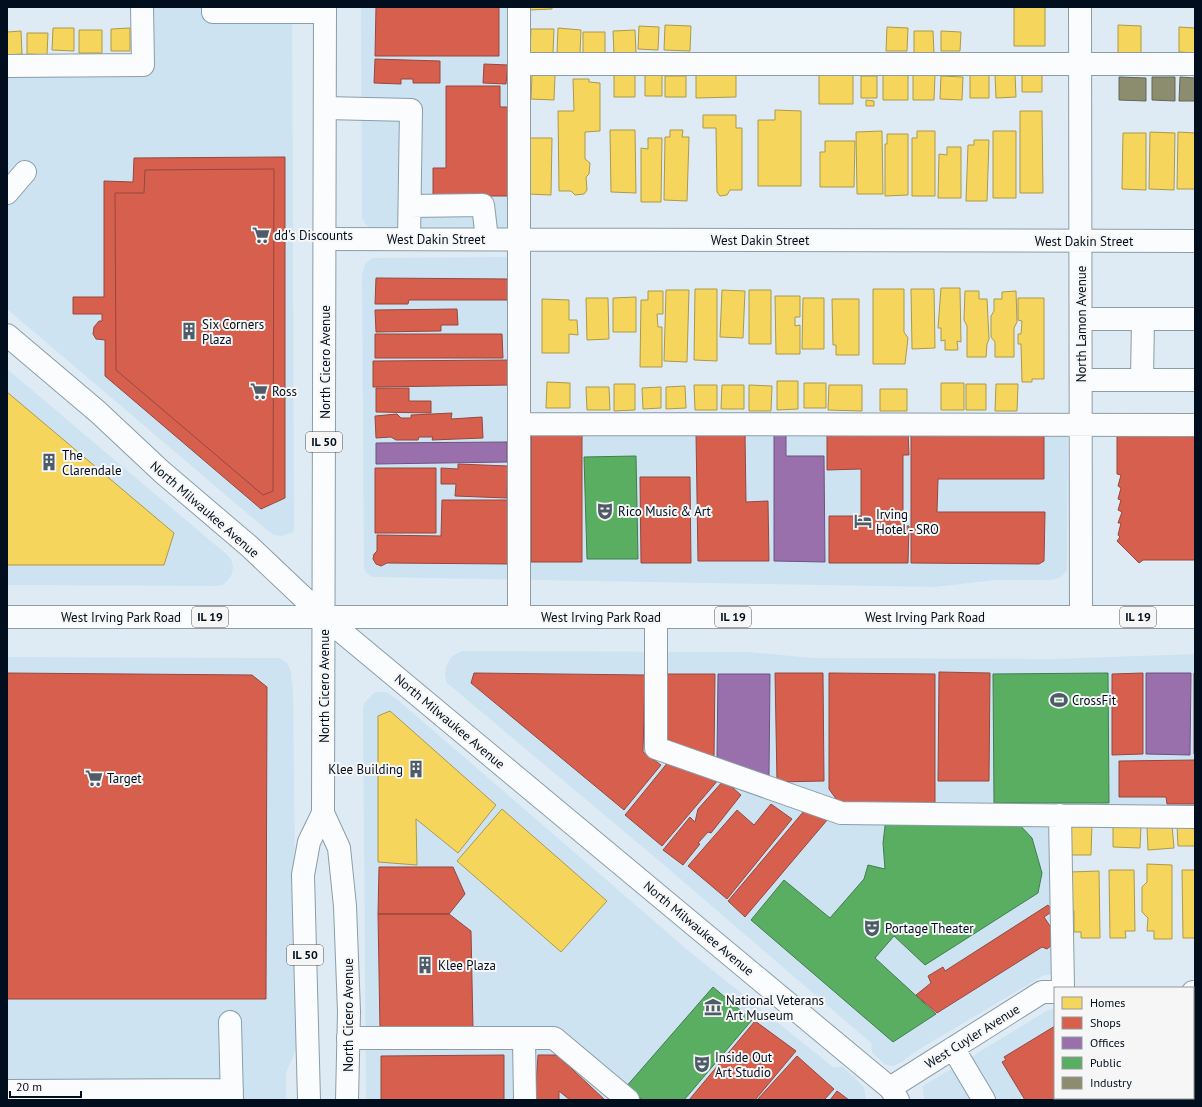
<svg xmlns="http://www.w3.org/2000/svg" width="1202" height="1107" font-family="'PT Sans',sans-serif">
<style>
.built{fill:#cee3f2}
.homes{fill:#f6d55c;stroke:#ac9949}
.shops{fill:#d6604d;stroke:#96473f}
.offices{fill:#9970ab;stroke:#6b5380}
.public{fill:#5aae61;stroke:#3f7e4d}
.industry{fill:#8c8c6e;stroke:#626656}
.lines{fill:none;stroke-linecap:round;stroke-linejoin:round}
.minor-casing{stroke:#8a9da9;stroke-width:24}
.major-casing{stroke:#8a9da9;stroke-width:24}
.minor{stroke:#fafcfd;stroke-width:22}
.major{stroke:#fafcfd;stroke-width:22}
.labels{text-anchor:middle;stroke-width:4;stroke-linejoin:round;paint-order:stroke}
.shield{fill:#f6f6f6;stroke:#4a545e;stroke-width:1}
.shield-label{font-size:12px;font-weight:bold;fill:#000e1d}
.poi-label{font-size:13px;fill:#000e1d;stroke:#f6f6f6;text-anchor:start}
.street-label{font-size:13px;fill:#000e1d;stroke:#f6f6f6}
</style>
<rect width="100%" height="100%" fill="#deebf4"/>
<path class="built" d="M142 7H292L294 528 293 532 282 536 274 535 268 531 7 309V66L143 65Z
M361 7H519V230L372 229 367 226 362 218Z
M519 257V424L1068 419 1067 571 1059 578 1051 580H995L935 587 372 577 366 573 364 567 362 275 365 264 372 258Z
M7 369 225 553 231 559 233 566 232 574 228 580 223 585 217 586 7 585Z
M462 651 749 652 812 658 1051 659 1195 654V819L1064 820 1065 974 1044 975 918 1050 903 1061 894 1066 886 1065 872 1053 871 1043 670 870 447 683 445 675 446 667 451 657Z
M7 657 257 658H280L287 663 291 671 293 690 297 1047 286 1073V1100H7Z
M375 692H387L399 701 690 952 833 1067H843L864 1087 866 1100H366L363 711 364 703Z
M1055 1009V1098H1131V1100H924L923 1086 1048 1010Z"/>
<path class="homes" d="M530 7H552V9L530 10Z
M1014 7H1045V46H1014Z
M665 25 691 26 690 51 664 50Z
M1118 25 1141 26V55L1118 54Z
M639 26 659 27 658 50 638 49Z
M887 27 908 28 907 51H886Z
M1179 27 1195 28V53L1179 52Z
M53 28H74V51L52 50Z
M130 28V51H111V29Z
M558 28 581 30 580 53H557Z
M531 29H554L553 53H530Z
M79 30H102V53H79Z
M635 30 636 53 614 54 613 31Z
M21 31 22 54 7 55V32Z
M914 31H933L934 53H914Z
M941 31 961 32 960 51H941Z
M583 32H605V53L583 54Z
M27 33H48L47 55 27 54Z
M819 73H853V104H819Z
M908 73V100H883V74Z
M1022 73H1042V92H1022Z
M645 74 662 75V96H645Z
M970 74H989V98H970Z
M1015 74 1016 97 996 98 995 75Z
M532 75H555L554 100 531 99Z
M614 75H635V97H614Z
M696 75H736V97L696 98Z
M913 75H935L934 100H913Z
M665 76H686V97H665Z
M861 76H877V98H861Z
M941 76 963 77 962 100 940 99Z
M573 79H589V82L600 83V131L585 132V159L590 163 589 174 586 177 587 190 584 194 575 195 571 191H559L558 111H574Z
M866 100 874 101V106H866Z
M775 110 801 111V186H758V120H775Z
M1020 111H1042L1043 193H1020Z
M703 115H736V128H742V190H730L727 195 720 196 717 192 716 128H703Z
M610 130H635L636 193 611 192Z
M670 130H683L682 137H689L687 201 664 200 665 137H670Z
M882 131 883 194H857L856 132Z
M917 131H935V196H912V138H917Z
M993 131H1016V198H993Z
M1150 132 1175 133 1174 190 1149 189Z
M1178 132 1195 133V189H1177Z
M1123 133H1146V190L1122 189Z
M887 134H908V195L885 196V144H887Z
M529 138H552L551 195 528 194Z
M648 138H662L661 202H641V148L648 149Z
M974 140H989L987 201H966L968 145H974Z
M825 141H855L854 187H820V152H825Z
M947 147H961V198H938L939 154 947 155Z
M941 288H960L961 342 957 341 958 350H945V340L941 341V328H938Z
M695 289H717V361L694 360Z
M873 289H904V332L908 338 905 364H873Z
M911 289H934L935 348 912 349Z
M666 290H689L687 362 664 361Z
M722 290 745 291 743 338 720 337Z
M749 290H771V344H749Z
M648 291H663V314H657L658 327H662V367H640L641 300H648Z
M965 291H979V299H987L989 339 987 344 986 357H967V326L964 320Z
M1016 291 1017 322 1014 328V357H995V342L991 337V316L994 311V299H1002V292Z
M775 296H800V317H795V326L800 325V354H776Z
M636 297V332H613V298Z
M586 298H608L609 339 587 340Z
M803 298H824V349H802Z
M1018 298H1044V379H1032V382H1022L1021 344H1018V334H1021L1022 321 1018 320Z
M542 299 569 300V320H577L578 335 569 334V353H542Z
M832 299H859V355H836V345H833Z
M777 381H798V409L777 410Z
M547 382 570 383V408H546Z
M804 383H826V408H804Z
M941 383H964V410H941Z
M614 384H635V410L614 411Z
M966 384H986V410H966Z
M996 384H1018L1017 411H995Z
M694 385H717V410H695Z
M722 385H744V409H721Z
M749 385 772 386 771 411H749Z
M829 385H862V411L828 410Z
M685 386 686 408 666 409V387Z
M586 387H609L610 410H587Z
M661 387V408L643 409 642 388Z
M880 389H907V411H880Z
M7 392 174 533 164 565H7Z
M390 711 496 805 458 853 416 819 417 865 378 862V716Z
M502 809 607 901 561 952 457 861Z
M1071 824H1092L1091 855H1071Z
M1172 825 1174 848 1148 850 1147 827Z
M1177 825H1195V846H1178Z
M1113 826H1141L1140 848 1113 847Z
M1147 864 1172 865V939H1154V931H1147L1148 918 1142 912V887L1147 882Z
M1109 870H1134L1135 931H1125L1126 938H1110Z
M1182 870H1195V938H1183Z
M1099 871 1100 938H1081V932H1074V911L1070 907V872Z
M1136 1098H1168V1100H1136Z"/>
<path class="shops" d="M376 7H499V56H375Z
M375 59 440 61V83H413V79H401V84L374 83Z
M484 64 508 65 506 84 483 83Z
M446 86H500V107H510V196H477L433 201V168H446Z
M285 157V498L261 509 105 376V340L96 339 93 334 94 327 99 321H102V314H73V297H104V181L133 182 134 158Z
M274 169 273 491 263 495 116 370 115 193H144L145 170Z
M376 278 510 279 509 300H409L408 304H375Z
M457 309 458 325H441V331L376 332 375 310Z
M375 334H502L503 358H375Z
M511 360V385L373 387V361Z
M376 388H409V401H431V413L376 412Z
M452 413 451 419 482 417 483 438 432 440 433 437H419L418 440H396L391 437 376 438 375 416 397 414 401 418H411V415Z
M1117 430H1195V560H1143L1139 563 1117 541 1120 537 1118 535 1121 523H1118L1122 512 1118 510 1121 500 1118 499 1121 488 1118 486 1121 475 1117 474Z
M531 431H582V562H531Z
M827 431H908L909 455H903V526H909L908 563H829V516H861V469L827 470Z
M911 431H1044V479H938L937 512H1045L1044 561 1039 564 911 563Z
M745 433 746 502 768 501 769 561H698L696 434Z
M458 464 508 466 507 498 455 496 456 484H441V468L458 469Z
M375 468H436V533H375Z
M640 477H690L691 563H641Z
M442 500H511L510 564 387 563 381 566 376 564 373 559 374 554 377 551V535L441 536Z
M939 672 990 673 989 781H938Z
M7 673 252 675 267 687 266 999H7Z
M474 673 645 675 643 752 661 765 624 810 471 683Z
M775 673H823L824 781 777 782Z
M829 673 935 674V803H839L829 789Z
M1143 673V754L1112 755V674Z
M1194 673H1195V754H1194Z
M665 674H715L714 758 664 739Z
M1195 760V804H1167L1166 797H1119V761Z
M669 761 719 779 662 846 625 815Z
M724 780 741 795 711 833 708 832 698 843 700 844 683 865 663 850 690 817 695 822 698 809Z
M771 804 792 819 727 899 688 866 737 810 754 825Z
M804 811 828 819 745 917 728 901Z
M379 867H453L465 894 449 914H378Z
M1048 905 1053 911 1044 917 1052 929V945L1047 949 1042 947 937 1013 916 995 931 983 928 976 943 967 945 971Z
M378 914H449L471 931 473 1029H380Z
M755 1021 796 1051 755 1100H689Z
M1055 1026V1098H1124V1100H1025L1002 1062 1006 1060 1004 1057Z
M504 1055V1100H381V1056Z
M538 1055H557L605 1100H570L559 1091V1100H535Z
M797 1056 834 1089 824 1100H757Z
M837 1091 849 1100H830Z"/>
<path class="offices" d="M774 432H786V456H824L825 562 774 561Z
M507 442V462L376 464V443Z
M1146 673H1191L1190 755 1146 754Z
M718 674H770L769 776 717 758Z"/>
<path class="public" d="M636 456 638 559H587L584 457Z
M1108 673 1109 803H994L993 674Z
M886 818 1016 821 1032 838 1042 873 1038 893 925 965 894 936 875 958 936 1014 893 1042 751 920 784 880 830 918 864 879 868 865 885 869 883 843Z
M713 987 752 1020 684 1100H643L625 1088Z"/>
<path class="industry" d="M1119 77 1146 78V101L1119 100Z
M1152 77H1175V101L1152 100Z
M1180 77 1195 78V101H1179Z"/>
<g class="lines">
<g class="minor-casing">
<path id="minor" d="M213 7V12H325
M519 7V617
M1080 7 1081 617
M519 64H1195
M7 66 143 65 142 7
M325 108 411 110 409 239
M7 193 25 172
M410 206 483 205 487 239
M325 239 1195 241
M1081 319H1195
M1081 380H1195
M1142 380 1143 319
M519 424 1195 425
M656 617V748L841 813 1195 817
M1060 815 1063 988
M1193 992H1195
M230 1022 232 1100
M348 1038H554L628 1100
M524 1038 525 1100
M953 1048 984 1100
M890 1088 1042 992H1055
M7 1091 232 1090"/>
</g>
<g class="major-casing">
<path id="major" d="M7 335 98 412 162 472 249 546 324 617 867 1069 890 1088 898 1100
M7 617H1195
M323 813 339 848 345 906 349 1012 347 1100
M309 1100 303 875 309 842 323 813 325 7"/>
</g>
<use href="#minor" class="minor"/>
<use href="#major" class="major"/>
</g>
<defs>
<g id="supermarket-bare" transform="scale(1.38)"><path d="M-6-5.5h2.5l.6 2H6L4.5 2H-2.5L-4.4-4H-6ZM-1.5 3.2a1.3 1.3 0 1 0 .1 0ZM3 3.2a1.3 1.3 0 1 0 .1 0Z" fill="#4e5b68" stroke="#f6f6f6" stroke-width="2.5" paint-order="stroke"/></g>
<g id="building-bare" transform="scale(1.38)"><path d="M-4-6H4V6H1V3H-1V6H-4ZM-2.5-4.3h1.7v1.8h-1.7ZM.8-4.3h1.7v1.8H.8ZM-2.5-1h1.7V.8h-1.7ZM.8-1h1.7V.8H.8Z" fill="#4e5b68" stroke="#f6f6f6" stroke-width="2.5" paint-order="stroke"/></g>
<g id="theatre-bare" transform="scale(1.38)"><path d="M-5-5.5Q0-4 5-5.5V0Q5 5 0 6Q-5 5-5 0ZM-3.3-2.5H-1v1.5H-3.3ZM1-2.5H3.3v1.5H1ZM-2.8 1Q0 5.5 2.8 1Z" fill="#4e5b68" stroke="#f6f6f6" stroke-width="2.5" paint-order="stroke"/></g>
<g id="hotel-bare" transform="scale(1.38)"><path d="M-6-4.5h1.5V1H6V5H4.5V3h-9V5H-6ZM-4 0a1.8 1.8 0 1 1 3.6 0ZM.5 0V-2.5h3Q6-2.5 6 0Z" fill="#4e5b68" stroke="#f6f6f6" stroke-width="2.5" paint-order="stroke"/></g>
<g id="stadium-bare" transform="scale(1.38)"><path d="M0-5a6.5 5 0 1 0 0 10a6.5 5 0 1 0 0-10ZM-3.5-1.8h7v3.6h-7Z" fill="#4e5b68" stroke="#f6f6f6" stroke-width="2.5" paint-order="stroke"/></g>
<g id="museum-bare" transform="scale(1.38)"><path d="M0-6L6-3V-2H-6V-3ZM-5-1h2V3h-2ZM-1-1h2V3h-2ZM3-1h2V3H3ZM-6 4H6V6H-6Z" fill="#4e5b68" stroke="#f6f6f6" stroke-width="2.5" paint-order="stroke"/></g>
</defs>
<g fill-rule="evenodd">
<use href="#supermarket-bare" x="261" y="235"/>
<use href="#building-bare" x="189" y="331"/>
<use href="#supermarket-bare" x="259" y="391"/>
<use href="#building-bare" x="49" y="462"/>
<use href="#theatre-bare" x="605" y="511"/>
<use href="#hotel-bare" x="863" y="521"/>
<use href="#stadium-bare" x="1059" y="700"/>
<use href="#building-bare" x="416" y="769"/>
<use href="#supermarket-bare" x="94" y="778"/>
<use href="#theatre-bare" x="872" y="928"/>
<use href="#building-bare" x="425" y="965"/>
<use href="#museum-bare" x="713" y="1007"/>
<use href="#theatre-bare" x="702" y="1064"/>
</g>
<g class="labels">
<g class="shield">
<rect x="306" y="432" width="36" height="20" rx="3"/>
<rect x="192" y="607" width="36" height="20" rx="3"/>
<rect x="715" y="607" width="36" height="20" rx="3"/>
<rect x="1120" y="607" width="36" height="20" rx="3"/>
<rect x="287" y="945" width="36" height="20" rx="3"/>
</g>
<g class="shield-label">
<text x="324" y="446">IL 50</text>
<text x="210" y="621">IL 19</text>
<text x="733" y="621">IL 19</text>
<text x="1138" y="621">IL 19</text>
<text x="305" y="959">IL 50</text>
</g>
<g class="poi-label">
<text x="274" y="240">dd's Discounts</text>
<text x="202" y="329">Six Corners<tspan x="202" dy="15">Plaza</tspan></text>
<text x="272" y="396">Ross</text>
<text x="62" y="460">The<tspan x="62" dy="15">Clarendale</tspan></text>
<text x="618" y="516">Rico Music &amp; Art</text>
<text x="876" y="519">Irving<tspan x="876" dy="15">Hotel - SRO</tspan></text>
<text x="1072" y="705">CrossFit</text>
<text x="403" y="774" text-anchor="end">Klee Building</text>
<text x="107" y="783">Target</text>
<text x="885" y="933">Portage Theater</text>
<text x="438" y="970">Klee Plaza</text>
<text x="726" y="1005">National Veterans<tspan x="726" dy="15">Art Museum</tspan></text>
<text x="715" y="1062">Inside Out<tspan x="715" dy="15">Art Studio</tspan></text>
</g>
<g class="street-label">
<text x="436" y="244">West Dakin Street</text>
<text x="760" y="245">West Dakin Street</text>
<text x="1084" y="246">West Dakin Street</text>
<text transform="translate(1081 324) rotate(-90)" y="5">North Lamon Avenue</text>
<text transform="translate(325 362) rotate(-90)" y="5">North Cicero Avenue</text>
<text transform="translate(205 509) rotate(41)" y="5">North Milwaukee Avenue</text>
<text x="121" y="622">West Irving Park Road</text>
<text x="601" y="622">West Irving Park Road</text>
<text x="925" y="622">West Irving Park Road</text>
<text transform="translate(324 686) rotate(-90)" y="5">North Cicero Avenue</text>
<text transform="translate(450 721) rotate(40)" y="5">North Milwaukee Avenue</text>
<text transform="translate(699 928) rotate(40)" y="5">North Milwaukee Avenue</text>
<text transform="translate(348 1015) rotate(-90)" y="5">North Cicero Avenue</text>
<text transform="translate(972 1036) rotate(-32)" y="5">West Cuyler Avenue</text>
</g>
</g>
<rect width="1202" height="1107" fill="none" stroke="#000e1d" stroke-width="16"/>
<rect x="1054" y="987" width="140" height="112" fill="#f6f6f6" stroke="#94999f"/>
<rect x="1062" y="997" width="20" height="12" fill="#f6d55c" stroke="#94999f"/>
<text x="1090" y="1007" font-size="12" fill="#000e1d">Homes</text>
<rect x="1062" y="1017" width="20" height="12" fill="#d6604d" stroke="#94999f"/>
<text x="1090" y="1027" font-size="12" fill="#000e1d">Shops</text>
<rect x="1062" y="1037" width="20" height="12" fill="#9970ab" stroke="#94999f"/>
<text x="1090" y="1047" font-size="12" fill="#000e1d">Offices</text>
<rect x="1062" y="1057" width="20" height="12" fill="#5aae61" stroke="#94999f"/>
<text x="1090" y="1067" font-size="12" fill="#000e1d">Public</text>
<rect x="1062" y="1077" width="20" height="12" fill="#8c8c6e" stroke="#94999f"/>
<text x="1090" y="1087" font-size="12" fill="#000e1d">Industry</text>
<path d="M10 1091v6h71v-6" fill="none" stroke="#000e1d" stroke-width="2"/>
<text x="16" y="1091" font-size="12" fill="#000e1d" stroke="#f6f6f6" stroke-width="3" paint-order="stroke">20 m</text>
</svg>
